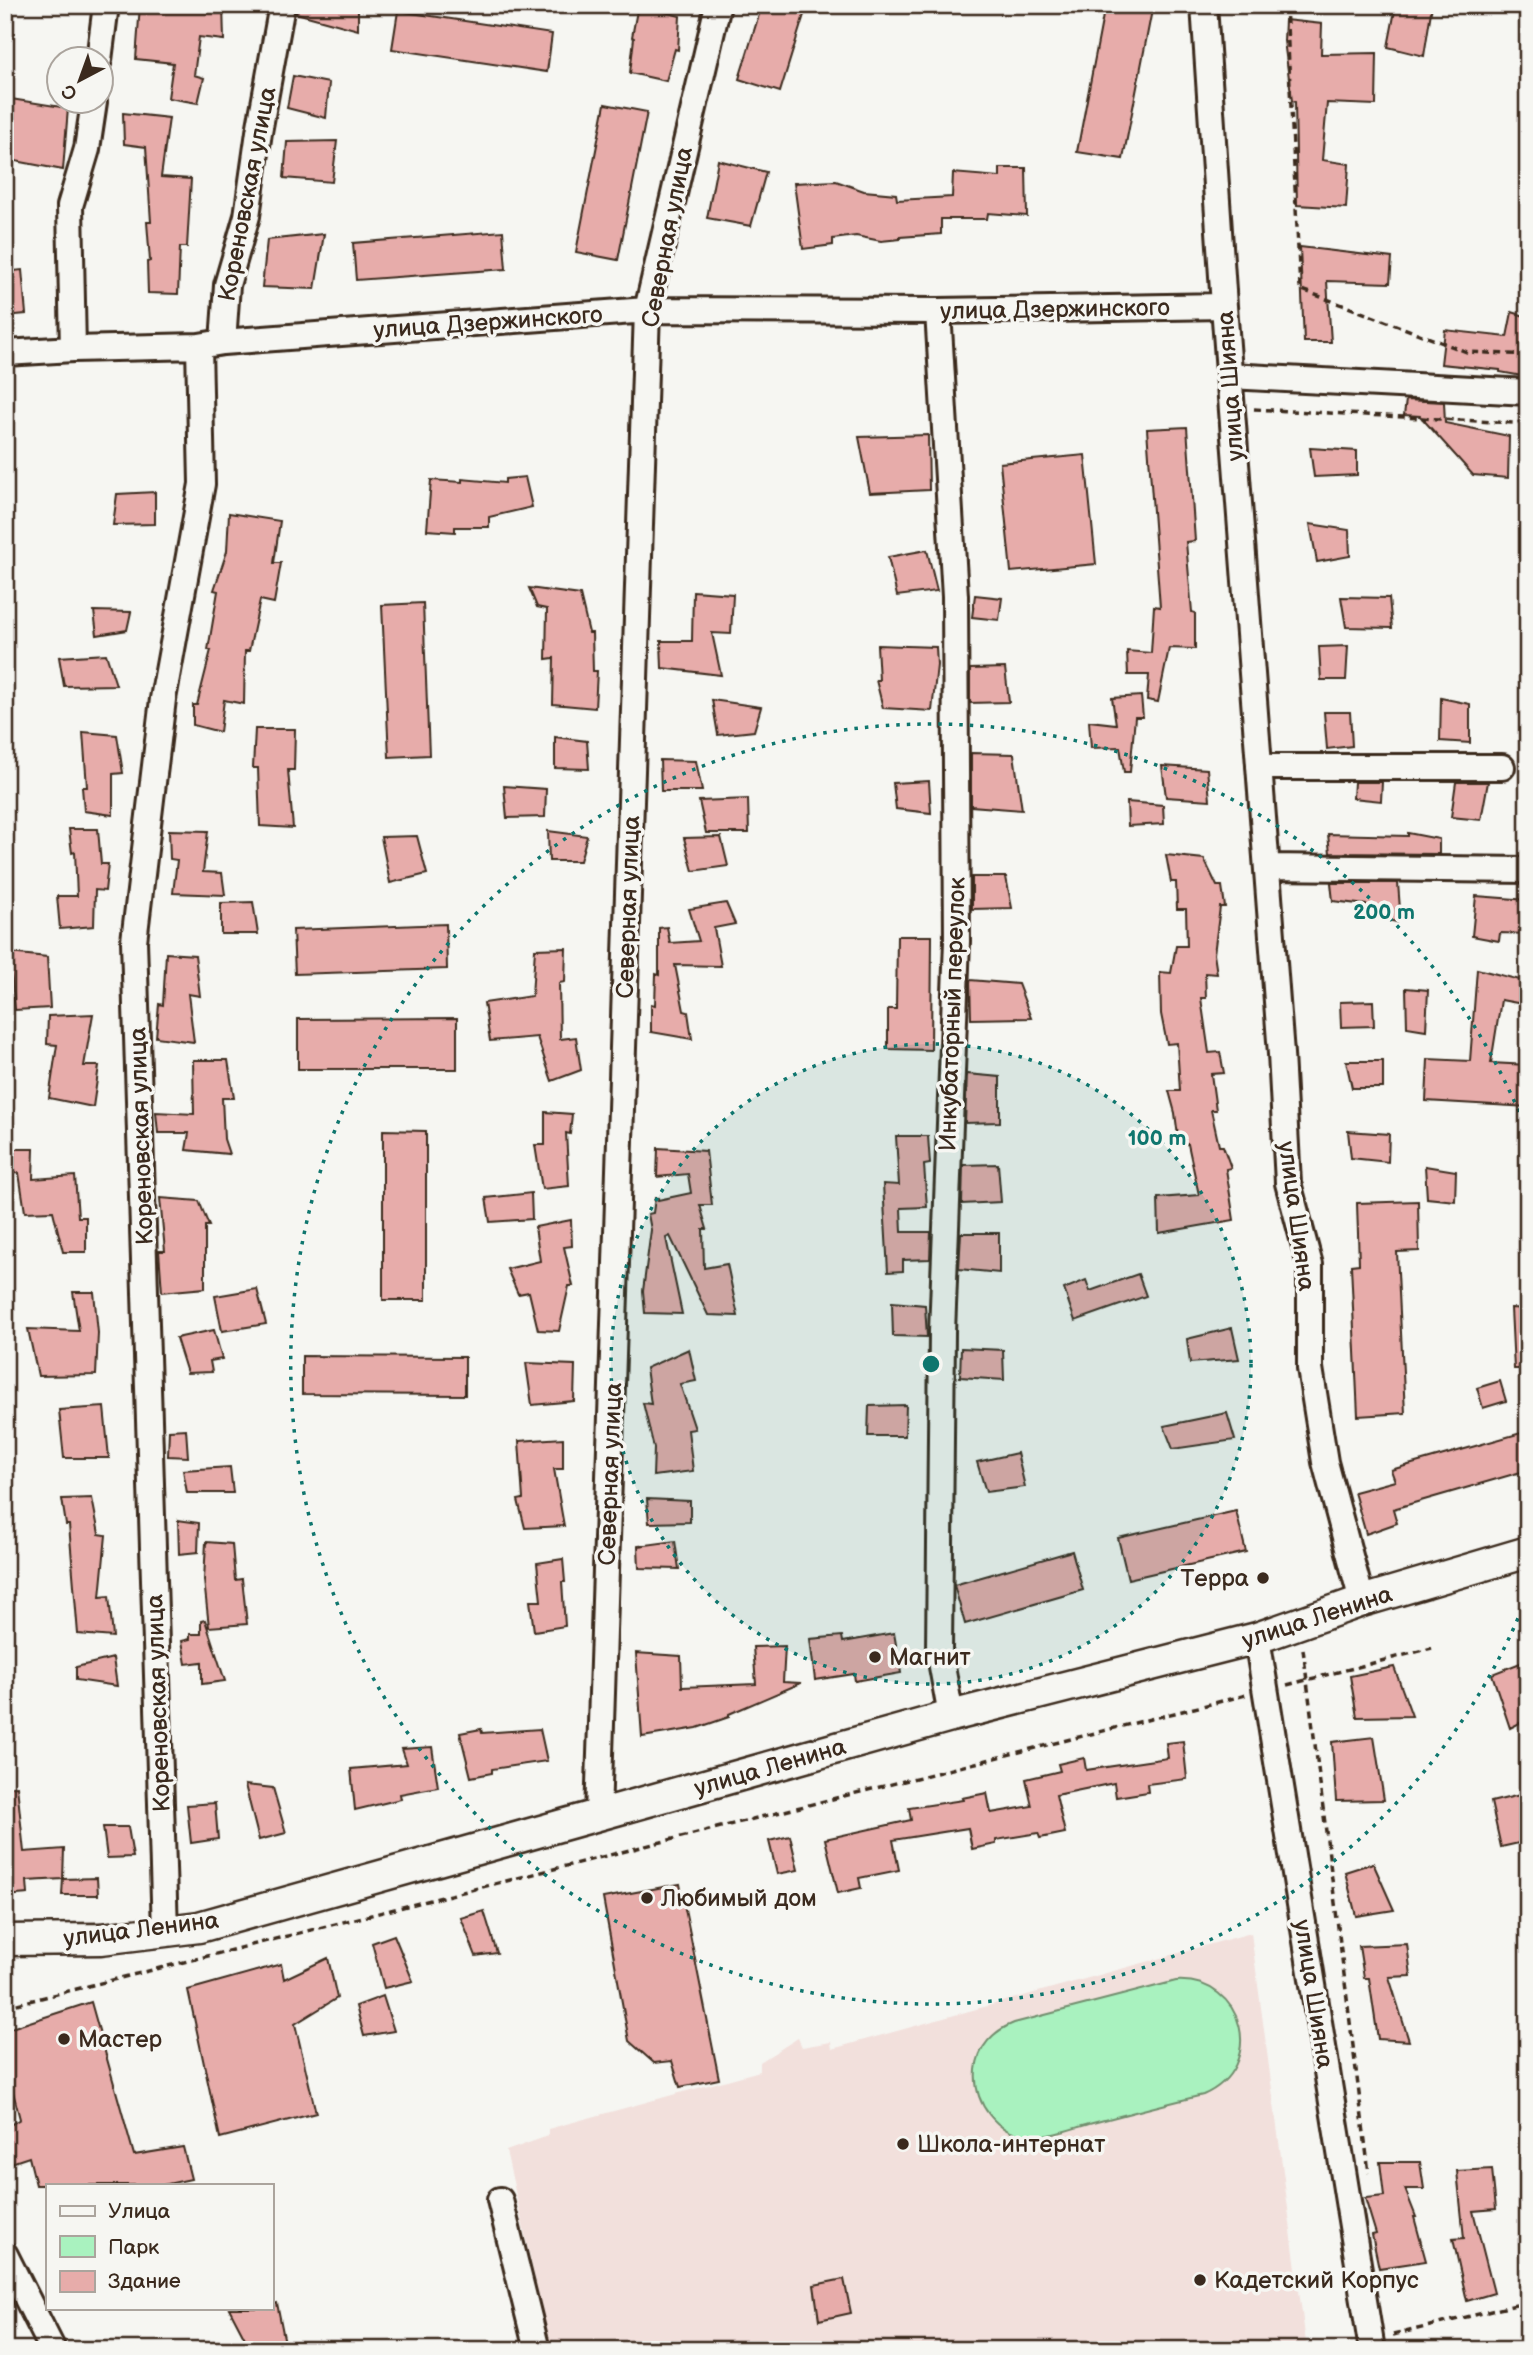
<svg xmlns="http://www.w3.org/2000/svg" width="1533" height="2355" font-family="'Balsamiq Sans',sans-serif">
<style>
.built{fill:#f2e0dc}
.green{fill:#a9f2bf;stroke:#728e6e;stroke-width:2}
.building{fill:#e7acaa;stroke:#3b2a1e;stroke-width:2}
.lines{fill:none;stroke-linecap:round;stroke-linejoin:round}
.minor-casing{stroke:#3b2a1e;stroke-width:30}
.major-casing{stroke:#3b2a1e;stroke-width:35}
.path{stroke:#3b2a1e;stroke-width:3.5;stroke-dasharray:7 5;stroke-linecap:butt}
.minor{stroke:#f6f6f2;stroke-width:24}
.major{stroke:#f6f6f2;stroke-width:30}
.ring{fill:none;stroke:#0f766e;stroke-width:3.5;stroke-dasharray:3.5 7}
.poi-dot{fill:#3b2a1e;stroke:#f6f6f2;stroke-width:2.5}
.labels{text-anchor:middle;stroke-width:7;stroke-linejoin:round;paint-order:stroke}
.street-label{font-size:24px;fill:#3b2a1e;stroke:#f6f6f2}
.poi-label{font-size:24px;fill:#3b2a1e;stroke:#f6f6f2;text-anchor:start}
.centre{fill:#0f766e;stroke:#f6f6f2;stroke-width:3.5}
.ring-label{font-size:21px;text-anchor:middle;font-weight:bold;fill:#0f766e;stroke:#f6f6f2;stroke-width:7;stroke-linejoin:round;paint-order:stroke}
</style>
<rect width="100%" height="100%" fill="#f6f6f2"/>
<filter id="ink" filterUnits="userSpaceOnUse"><feTurbulence type="fractalNoise" baseFrequency=".0143" numOctaves="2"/><feDisplacementMap in="SourceGraphic" scale="14" xChannelSelector="R" yChannelSelector="G"/><feConvolveMatrix kernelMatrix="1 2 1 2 8 2 1 2 1" color-interpolation-filters="sRGB"/></filter>
<g filter="url(#ink)">
<path class="built" d="M1251 1933 1307 2350H551L506 2151 548 2136V2129L760 2071V2062L798 2038 802 2047 831 2042 832 2049Z"/>
<path class="green" d="M1176 1981C1245 1977 1267 2067 1203 2095 1165 2104 1127 2114 1089 2124 1071 2129 1050 2137 1031 2137 997 2135 973 2103 976 2070 978 2047 993 2031 1014 2023Z"/>
<path class="building" d="M140 5H223L224 40 199 37 194 75 204 78 198 103 168 98 173 63 136 59Z
M297 5H358V30L296 13Z
M638 5 680 16 678 50 675 49 666 81 630 73 634 38 632 37Z
M762 5H807L780 92 739 79Z
M1105 5H1153L1123 159 1077 152Z
M1396 5H1432L1424 56 1388 47Z
M398 11 552 34 547 72 392 49Z
M1285 20 1322 24 1321 54 1377 53 1376 105 1327 103 1322 160 1349 164 1346 208 1297 205 1295 102 1292 101 1284 41Z
M293 76 329 83 326 118 287 108Z
M11 99 68 108 63 170 5 159Z
M605 104 647 112 618 260 576 252Z
M123 113 169 118 161 177 191 179 187 247H180L178 294 148 293 147 262 150 261 147 222H151L146 147 124 144Z
M337 141 332 182 284 178 287 142Z
M718 160 766 172 751 226 707 218Z
M1000 168H1026L1027 216 988 213 987 219H941V234L900 237V239L881 241 856 236 833 239V245L803 249 794 183 836 181 864 191 896 194 897 200 952 197 953 173 1000 177Z
M503 231 506 269 356 280 353 243Z
M324 234 315 289 262 287 267 240Z
M1300 247 1392 258 1390 283 1327 281 1331 342H1304Z
M22 270 26 314 5 316V272Z
M1512 312 1528 317V377L1500 372V370L1441 364 1445 330 1507 337Z
M1406 400 1444 402 1445 423 1509 436 1508 478 1473 475 1420 416 1404 415Z
M1187 427 1195 541 1186 542 1192 612 1195 613V649L1169 648 1158 702 1147 700 1149 675H1128L1127 651 1151 653 1154 606 1160 607 1147 429Z
M928 435 929 490 870 493 859 437Z
M1310 448 1357 451V475L1314 477Z
M1085 455 1096 564 1011 572 1000 463Z
M525 477 532 507 489 517V527H455V532L427 530 431 480 462 482V479L505 483V479Z
M155 492V524L113 525 117 494Z
M229 513 280 521 274 563H281L274 603 260 600 249 651H245L244 704 224 700 220 732 193 725V705H197L211 650H208L218 591 214 590 227 551Z
M1310 524 1349 530 1350 556 1317 562Z
M927 550 937 591 897 596 888 557Z
M529 588 580 595 589 633H592L593 671H597L595 708 553 704 554 658 546 659 547 609 537 607Z
M693 591 733 594 731 634 712 633 721 675 662 668 661 641H692Z
M975 595 1002 598 999 620 972 617Z
M1341 597 1389 598 1392 628 1346 627Z
M423 603 429 755 389 757 382 605Z
M94 611 131 612 127 630 97 635Z
M877 645 936 647 937 665 932 711 883 708 876 680H879Z
M1348 646 1346 680H1321L1319 647Z
M106 654 116 685 64 686 59 657Z
M1005 668 1009 702 970 703V669Z
M1141 696 1143 717H1135L1130 772H1124L1120 747 1091 748 1089 721 1116 724 1112 698Z
M1441 698 1470 704V743L1440 741Z
M712 700 761 707 754 731 718 735Z
M1324 712H1350L1352 746 1327 749Z
M255 729H295L294 770H288L293 828 260 826 258 768H253Z
M83 732 117 735 123 773 113 774V815L84 811 82 787H87Z
M555 737 587 741 589 769 555 768Z
M971 753 1014 754 1022 810 971 806Z
M660 760 696 761 702 791H661Z
M1162 766 1207 769 1210 800 1166 797Z
M929 781 931 813 896 809 893 783Z
M1354 782H1382L1381 801 1353 798Z
M1456 782H1488L1481 820 1451 817Z
M504 786 546 789 545 817 507 818Z
M748 799 749 833H706L699 801Z
M1127 802 1163 805 1164 824 1128 826Z
M69 829H98L101 864H108L105 891 95 890 94 926 60 929 57 896H77L75 852 72 853Z
M169 830 208 831 203 872 222 873 225 895 173 893 177 860 170 859Z
M548 831 587 836 580 861H549Z
M1408 833 1439 839V854L1330 853 1328 834 1408 836Z
M417 836 427 874 390 883 381 837Z
M721 837 728 866 693 871 684 838Z
M1166 855 1204 859 1217 886H1222L1225 907H1220L1214 954 1217 974 1205 973 1206 998H1201L1209 1053 1220 1052 1224 1073 1211 1074 1216 1110H1211L1219 1146H1223L1231 1168 1226 1169 1234 1220 1159 1233 1158 1198 1199 1195 1188 1144H1179L1175 1113 1169 1091H1180L1177 1043 1167 1044 1161 1014 1160 972 1171 973 1176 946H1187L1186 909H1177L1176 882H1171Z
M972 877H1006L1012 908 972 909Z
M1331 883H1398L1400 909H1396L1397 922 1366 916V905L1333 901Z
M1476 896 1528 900V934L1500 933 1499 941 1472 936Z
M253 902 258 934H221V903Z
M726 903 735 924 714 928 721 966 675 965 684 1011 688 1012 692 1039 651 1032V1004L655 1005 656 974 659 975V928L667 927 670 943 699 941 689 909Z
M446 924 447 969 295 974 293 930Z
M897 936H932L931 1050 888 1049V1009H896Z
M566 948 565 982 559 983 560 1039 576 1037 581 1070 552 1081 537 1037 490 1041 484 1003 532 996 535 949Z
M9 953 47 957 50 1008 15 1010Z
M166 953 195 955 200 996 188 994 194 1042 156 1037 159 1004 163 1005Z
M1477 969 1528 982V1005L1501 1000 1491 1063 1528 1065V1107L1426 1101 1428 1059 1470 1061Z
M970 980 1018 984 1031 1018 971 1019Z
M1406 988 1428 990 1426 1030 1407 1027Z
M1373 1001 1374 1026 1341 1027 1340 1002Z
M93 1014 84 1066H99L93 1107 49 1098 57 1045 47 1044 48 1016Z
M457 1018V1069H298V1019Z
M193 1060H228L234 1098H222L224 1139 229 1154 186 1150 189 1133H158L156 1112 194 1114Z
M1346 1061H1383V1088H1352Z
M967 1074 1000 1077V1122L965 1123Z
M545 1112 572 1114 570 1134 566 1133 569 1186 542 1189 535 1145H545Z
M383 1130 426 1131V1300H383Z
M1348 1131 1389 1134 1388 1162 1351 1158Z
M896 1136H928L930 1164 924 1165 927 1207 901 1208 902 1232H931L930 1259 903 1260V1271L888 1272 883 1184 899 1185Z
M658 1148 706 1151 712 1205H700L707 1229H703L704 1268 727 1264 738 1316 708 1315 670 1236 666 1238 682 1314 645 1313 643 1291 651 1230 648 1214 653 1213 655 1198H658V1200L691 1193 688 1174 657 1177Z
M5 1149H34L33 1179 75 1176 78 1217H86V1252H63L53 1211 25 1212 19 1173 5 1174Z
M998 1164 1001 1202 962 1204 963 1165Z
M1425 1166 1456 1171 1455 1201 1427 1198Z
M531 1193 532 1219 490 1222 486 1198Z
M160 1198 199 1201 209 1226H205V1288L162 1292 159 1251H165Z
M1418 1201 1419 1251 1397 1252 1405 1413 1358 1416 1351 1265 1359 1264 1357 1203Z
M571 1220 572 1246 564 1247 573 1286H569L559 1331 538 1330 529 1292 518 1294 507 1269 540 1261 535 1227Z
M961 1233H999V1273L959 1269Z
M1138 1274 1146 1296 1075 1321 1064 1289 1086 1280 1090 1291Z
M257 1289 266 1324 222 1331 215 1296Z
M73 1292H94L98 1333 96 1375 38 1376 28 1329 79 1331Z
M892 1302 925 1305 927 1337 893 1336Z
M1511 1308 1528 1309V1369H1514Z
M1232 1328 1239 1359 1190 1363 1187 1339Z
M214 1330 222 1359 210 1361 212 1372 187 1373 176 1338Z
M961 1348 1003 1350 1004 1380 960 1377Z
M689 1349 696 1381 680 1384 695 1429 688 1430 693 1471 653 1476 654 1448 643 1403 651 1404 646 1368Z
M302 1356 465 1357V1395L302 1394Z
M526 1363 575 1365 574 1401 532 1405Z
M1500 1381 1506 1401 1483 1408 1477 1388Z
M906 1405 905 1436H868L869 1406Z
M104 1407 109 1458H64L59 1410Z
M1227 1413 1235 1440 1173 1449 1164 1426Z
M186 1429 188 1457 168 1456 169 1430Z
M1528 1431V1470L1393 1509 1397 1523 1366 1534 1354 1492 1395 1481 1391 1470Z
M563 1438V1469H554L564 1526 525 1528 518 1500 523 1499 519 1441Z
M1017 1453 1025 1487 986 1492 977 1462Z
M230 1467 233 1493H187L183 1470Z
M92 1498 99 1534 106 1535 100 1597 109 1596 113 1637 78 1634 69 1525H66L62 1499Z
M647 1499 690 1501V1522L649 1523Z
M1236 1511 1246 1552 1128 1579 1118 1538Z
M178 1520 199 1523 198 1552 179 1554Z
M675 1541 679 1569 639 1568 638 1546Z
M206 1542 232 1544 235 1580 242 1579 247 1624 209 1627 204 1580Z
M1072 1551 1083 1590 965 1624 954 1585Z
M563 1559 565 1582H562L565 1626 534 1631 530 1601H541L537 1563Z
M205 1620 225 1681 202 1684V1662L186 1664 182 1641 190 1639V1634H201V1621Z
M894 1633 901 1673 855 1681 854 1674 815 1680 810 1639 842 1636 843 1642Z
M785 1646 783 1682 801 1683 729 1714V1717L697 1728 642 1737 636 1653 681 1656 682 1687 756 1684 753 1647Z
M113 1658 117 1686 76 1680V1667Z
M1528 1660V1719L1510 1728 1492 1674Z
M1394 1667 1412 1716 1357 1717 1350 1676Z
M481 1729 482 1733 540 1729 547 1761 492 1769V1773L471 1777 460 1733Z
M1374 1737 1384 1800 1336 1801 1332 1742Z
M1183 1741 1187 1779 1147 1784 1148 1792 1116 1797 1114 1783 1056 1795 1065 1833 1040 1838 1038 1833 996 1840V1844L972 1849 968 1828 893 1840 899 1870 859 1878 861 1888 838 1893 825 1839 911 1820 909 1808 963 1800 962 1798 987 1793 991 1813 1032 1806 1026 1779 1060 1771 1058 1764 1084 1758 1086 1770 1168 1758 1166 1743Z
M432 1747 438 1787 400 1794 401 1799 355 1810 351 1769 407 1764 402 1749Z
M245 1785 273 1788 286 1833 259 1840Z
M17 1786 24 1852 64 1849 63 1879 27 1881 28 1894 5 1896V1787Z
M1528 1793V1841L1501 1847 1491 1802Z
M215 1803 218 1839 191 1843 187 1805Z
M103 1827H128L133 1857 107 1858Z
M790 1836 798 1870 777 1874 769 1841Z
M1373 1863 1394 1910 1356 1916 1345 1872Z
M97 1878 98 1895H62L63 1879Z
M680 1884 719 2079 680 2087 672 2061 654 2063 629 2041 603 1898Z
M484 1911 497 1953 476 1956 461 1918Z
M394 1935 413 1981 384 1988 372 1943Z
M1407 1944 1411 1976 1389 1977 1409 2041 1378 2039 1369 1978H1364L1359 1946Z
M328 1958 337 1998 295 2024 316 2113 220 2138 188 1990 281 1964 284 1979Z
M383 1996 394 2031 364 2036 356 2006Z
M91 2002 134 2155 183 2147 191 2179 163 2185H36L29 2157 5 2165V2128L20 2119 5 2061V2030Z
M1380 2162H1420L1424 2189H1405L1416 2217H1414L1426 2261 1379 2268 1372 2235 1376 2234 1365 2198 1384 2196Z
M1492 2169 1496 2209 1473 2211 1494 2293 1467 2301 1453 2239 1464 2238 1457 2171Z
M844 2279 851 2313 819 2320 814 2285Z
M277 2303 285 2343 261 2350H251L229 2308H271V2305Z"/>
<g class="lines">
<g class="minor-casing">
<path id="minor" d="M1204 5 1224 306 1281 1054 1288 1183 1310 1265V1368L1325 1462 1362 1601
M99 60 106 5
M938 311 955 596 957 941 942 1332 939 1650 951 1716
M223 342 227 285 247 216 259 132 282 5
M73 349 70 206 87 149 94 102
M5 353 73 349 199 346 223 342 647 310 938 311 1224 306
M1230 376 1528 392
M1259 767H1502
M1267 867 1528 870
M1257 1638 1372 2350
M598 1816 647 310 718 5
M165 1931 134 941 163 699 202 484 199 346
M500 2200 537 2350
M5 2255 53 2350"/>
</g>
<g class="major-casing">
<path id="major" d="M5 1940 101 1939 199 1927 951 1716 1257 1638 1362 1601 1528 1552"/>
</g>
<path class="path" d="M1286 5 1300 289 1467 352 1528 355
M1254 409 1514 423 1528 421
M1303 1649 1369 2173
M1287 1685 1432 1648
M5 2007 1246 1695
M1393 2335 1528 2302"/>
<use href="#minor" class="minor"/>
<use href="#major" class="major"/>
</g>
</g>
<circle cx="931" cy="1364" r="320" fill="#0f766e" fill-opacity=".12"/>
<g class="ring">
<circle cx="931" cy="1364" r="320"/>
<path d="M1526 1599A640 640 0 1 1 1526 1129"/>
</g>
<g class="poi-dot">
<circle cx="1263" cy="1578" r="7"/>
<circle cx="875" cy="1657" r="7"/>
<circle cx="647" cy="1898" r="7"/>
<circle cx="64" cy="2039" r="7"/>
<circle cx="903" cy="2144" r="7"/>
<circle cx="1200" cy="2280" r="7"/>
</g>
<g class="labels">
<g class="street-label">
<text transform="translate(247 194) rotate(-79)" y="8">Кореновская улица</text>
<text transform="translate(667 237) rotate(-79)" y="8">Северная улица</text>
<text transform="translate(1055 309) rotate(-1)" y="8">улица Дзержинского</text>
<text transform="translate(488 322) rotate(-4)" y="8">улица Дзержинского</text>
<text transform="translate(1230 386) rotate(-94)" y="8">улица Шияна</text>
<text transform="translate(628 907) rotate(-88)" y="8">Северная улица</text>
<text transform="translate(952 1014) rotate(-88)" y="8">Инкубаторный переулок</text>
<text transform="translate(141 1136) rotate(-92)" y="8">Кореновская улица</text>
<text transform="translate(1297 1216) rotate(82)" y="8">улица Шияна</text>
<text transform="translate(610 1474) rotate(-88)" y="8">Северная улица</text>
<text transform="translate(1317 1617) rotate(-18)" y="8">улица Ленина</text>
<text transform="translate(158 1703) rotate(-92)" y="8">Кореновская улица</text>
<text transform="translate(770 1767) rotate(-16)" y="8">улица Ленина</text>
<text transform="translate(141 1929) rotate(-7)" y="8">улица Ленина</text>
<text transform="translate(1314 1994) rotate(81)" y="8">улица Шияна</text>
</g>
<g class="poi-label">
<text x="1249" y="1586" text-anchor="end">Терра</text>
<text x="889" y="1665">Магнит</text>
<text x="661" y="1906">Любимый дом</text>
<text x="78" y="2047">Мастер</text>
<text x="917" y="2152">Школа-интернат</text>
<text x="1214" y="2288">Кадетский Корпус</text>
</g>
</g>
<circle cx="931" cy="1364" r="10" class="centre"/>
<g class="ring-label">
<text x="1384" y="919">200 m</text>
<text x="1157" y="1145">100 m</text>
</g>
<rect width="1533" height="2355" fill="none" stroke="#f6f6f2" stroke-width="28"/>
<rect x="14" y="14" width="1505" height="2327" fill="none" stroke="#3b2a1e" stroke-width="2.5" filter="url(#ink)"/>
<rect x="46" y="2184" width="228" height="126" fill="#f6f6f2" stroke="#aba49d" stroke-width="2"/>
<rect x="60" y="2206" width="35" height="10" fill="#f6f6f2" stroke="#aba49d" stroke-width="2"/>
<text x="108" y="2218" font-size="21" fill="#3b2a1e">Улица</text>
<rect x="60" y="2236" width="35" height="21" fill="#a9f2bf" stroke="#aba49d" stroke-width="2"/>
<text x="108" y="2254" font-size="21" fill="#3b2a1e">Парк</text>
<rect x="60" y="2271" width="35" height="21" fill="#e7acaa" stroke="#aba49d" stroke-width="2"/>
<text x="108" y="2288" font-size="21" fill="#3b2a1e">Здание</text>
<g transform="translate(80 80) rotate(221)"><circle r="33" fill="#f6f6f2" stroke="#aba49d" stroke-width="2"/>
<path d="M0-5L12 26L0 18L-12 26Z" fill="#3b2a1e"/>
<text y="-10" font-size="19" font-weight="bold" text-anchor="middle" fill="#3b2a1e">С</text>
</g>
</svg>
